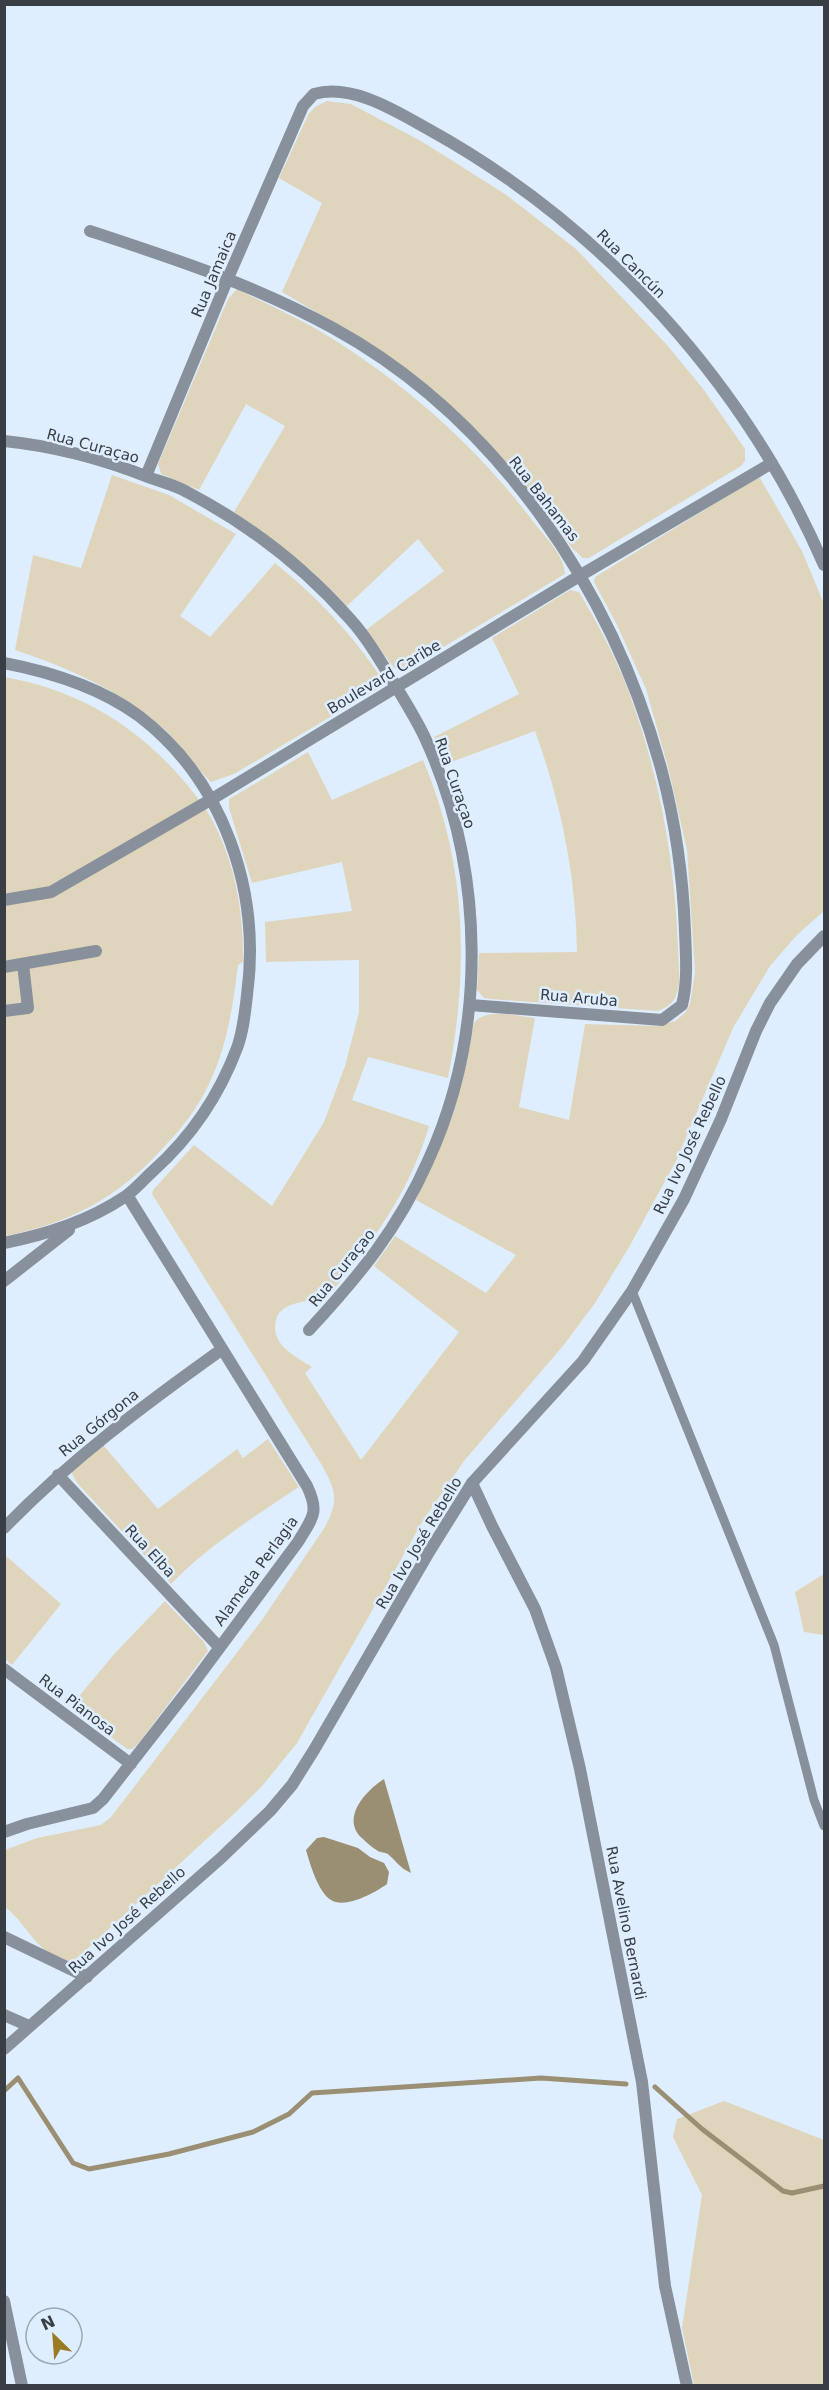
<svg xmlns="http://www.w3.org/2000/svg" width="829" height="2390" font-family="'DejaVu Sans',sans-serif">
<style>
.green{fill:#dfd5bd}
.water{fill:#9a8f73}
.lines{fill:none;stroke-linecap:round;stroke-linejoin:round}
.stream{stroke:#9a8f73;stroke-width:5}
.service{stroke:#88919b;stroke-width:9}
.minor{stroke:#88919b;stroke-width:12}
.tertiary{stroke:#88919b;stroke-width:12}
.labels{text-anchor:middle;stroke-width:5;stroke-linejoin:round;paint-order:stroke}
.street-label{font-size:15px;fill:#383e44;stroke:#dfeeff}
</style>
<rect width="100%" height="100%" fill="#dfeeff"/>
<path class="green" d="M327 101 351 104 421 141 505 194 576 249 667 345 704 390 745 449V461L741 466 589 558H583L572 548 533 497 415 377 362 339 282 292 322 203 279 178 308 115 315 107Z
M237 289C264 303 292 315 318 330 401 379 478 447 535 524 546 538 564 555 565 574L407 669 401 670 394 668 366 630 444 571 418 539 347 606 312 571 234 512 285 426 246 404 199 490 161 474 158 464 228 299Z
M112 475 169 495 236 534 180 616 210 637 275 563C315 595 349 631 378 673L381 680 379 688 234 774 211 782C194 766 182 746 165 730 122 691 69 668 15 650L33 555 81 568Z
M760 478 802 551 824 604V911L797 935 770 966 733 1028 676 1161 628 1249 595 1303 563 1346 464 1461 424 1519 297 1743 263 1785 236 1812 72 1963C63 1959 53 1956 45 1950 30 1938 21 1919 5 1907V1850L37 1838 101 1825 111 1817 262 1620 325 1527C339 1500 336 1492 323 1467L152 1194 153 1190 194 1145 272 1206 324 1122 345 1066 359 1012V960L266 962 265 922 352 911 342 862 252 883 229 808V799L308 752 332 800 423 760C467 864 469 969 448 1078L368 1057 352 1100 429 1126C414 1178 385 1225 351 1267 345 1275 338 1285 331 1292 317 1305 282 1297 276 1320 270 1345 295 1356 312 1367L305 1373 361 1460 459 1332 374 1266 395 1236 486 1293 516 1255 416 1200 454 1112 474 1023C486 1007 517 1016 535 1018L519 1107 569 1120 585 1024 658 1026 675 1021 685 1013 690 1004 695 972 687 850 668 767 646 689 617 625 594 582 595 577 755 479Z
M570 590 579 592C598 624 615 656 628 690 659 773 675 860 678 948 678 963 682 984 675 998 671 1005 664 1009 657 1011L490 999 484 998 477 990 479 953 577 952C576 875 561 803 535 731L446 764 434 737 519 694 492 638Z
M4 677C76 689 136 725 183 780 193 792 202 803 210 816 235 861 244 913 243 962L238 965C233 1006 227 1047 209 1084 198 1108 182 1128 164 1147 119 1197 71 1223 5 1236Z
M268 1439 299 1487C255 1516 208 1546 171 1584L78 1484 71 1472 103 1445 158 1509 237 1449 243 1458Z
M5 1555 61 1604 12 1665 5 1659Z
M824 1574V1635L804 1632 795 1592Z
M165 1601 204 1642 208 1651 138 1744 132 1749H127L70 1707 116 1652Z
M724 2101 824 2140V2385H694L682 2328 702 2195 673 2137 677 2119Z"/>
<path class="water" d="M384 1779 411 1873C400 1868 398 1863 390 1856 387 1852 382 1853 378 1851 373 1848 367 1843 363 1839 340 1819 365 1791 384 1779Z
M324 1837 358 1848 370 1857 384 1863 389 1872 387 1884C375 1893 345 1909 331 1900 318 1892 310 1864 306 1850L317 1838Z"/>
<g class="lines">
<path class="stream" d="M655 2087 702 2129 783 2191 792 2193 824 2186
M4 2091 18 2078 73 2163 89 2169 169 2154 253 2132 289 2114 312 2093 541 2078 626 2084"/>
<path class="service" d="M632 1291 774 1645 814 1800 824 1826"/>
<path class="minor" d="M90 231C175 259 255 285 333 328 499 419 614 593 662 772 676 825 683 877 685 931 686 957 688 981 682 1005L662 1020 470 1005
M4 441C53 446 103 459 148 477 161 482 175 485 187 492 248 524 305 568 350 619 369 640 382 664 397 688 407 705 418 722 426 740 485 870 488 1030 428 1161 398 1229 359 1276 309 1330
M146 476 228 278 303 106 314 94C352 83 396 111 428 129 602 225 745 383 824 565
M4 663C51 672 101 688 139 716 224 781 261 891 247 995 245 1013 243 1032 237 1048 219 1096 191 1137 153 1171 144 1179 136 1189 126 1196 89 1221 48 1234 4 1243
M4 900 51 892 212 799 581 575 772 463
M4 967 96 951
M4 1011 28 1008 23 964
M4 1281 69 1230
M58 1475 219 1647
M472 1483 492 1526 535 1609 556 1668 580 1769 642 2082 665 2286 687 2386
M4 1528C70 1460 144 1405 221 1350
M4 1669 131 1764
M4 1832 27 1824 93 1808 103 1799 192 1685 298 1542C312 1518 320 1513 307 1486L127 1195
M4 1937 87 1977
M4 2015 29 2026
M4 2301 22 2386"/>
<path class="tertiary" d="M4 2049 221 1858 270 1811 292 1785 314 1750 429 1552 472 1483 583 1361 632 1291 684 1199 721 1119 756 1031 770 1003 797 964 824 936"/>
</g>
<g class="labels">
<g class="street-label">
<text transform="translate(631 264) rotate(45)" y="5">Rua Cancún</text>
<text transform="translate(214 274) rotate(-67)" y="5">Rua Jamaica</text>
<text transform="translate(93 446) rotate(15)" y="5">Rua Curaçao</text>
<text transform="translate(544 499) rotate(52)" y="5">Rua Bahamas</text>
<text transform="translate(384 677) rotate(-31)" y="5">Boulevard Caribe</text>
<text transform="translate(455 783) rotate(71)" y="5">Rua Curaçao</text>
<text transform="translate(579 998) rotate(5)" y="5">Rua Aruba</text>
<text transform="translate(690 1145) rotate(-65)" y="5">Rua Ivo José Rebello</text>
<text transform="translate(342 1268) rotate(-51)" y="5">Rua Curaçao</text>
<text transform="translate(99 1423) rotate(-39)" y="5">Rua Górgona</text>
<text transform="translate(419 1543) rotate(-59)" y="5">Rua Ivo José Rebello</text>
<text transform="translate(150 1551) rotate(47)" y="5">Rua Elba</text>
<text transform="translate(256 1571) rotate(-54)" y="5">Alameda Perlagia</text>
<text transform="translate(77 1705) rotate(37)" y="5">Rua Pianosa</text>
<text transform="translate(127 1920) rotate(-42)" y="5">Rua Ivo José Rebello</text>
<text transform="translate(626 1923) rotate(79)" y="5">Rua Avelino Bernardi</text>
</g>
</g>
<rect width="829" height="2390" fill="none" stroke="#383e44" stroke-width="12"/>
<g transform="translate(54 2336) rotate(335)"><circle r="28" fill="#dfeeff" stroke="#9ca8b4" stroke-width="1.5"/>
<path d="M0-4.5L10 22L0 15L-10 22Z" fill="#9a7b24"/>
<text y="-9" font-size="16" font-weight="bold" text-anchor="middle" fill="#383e44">N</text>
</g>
</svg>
